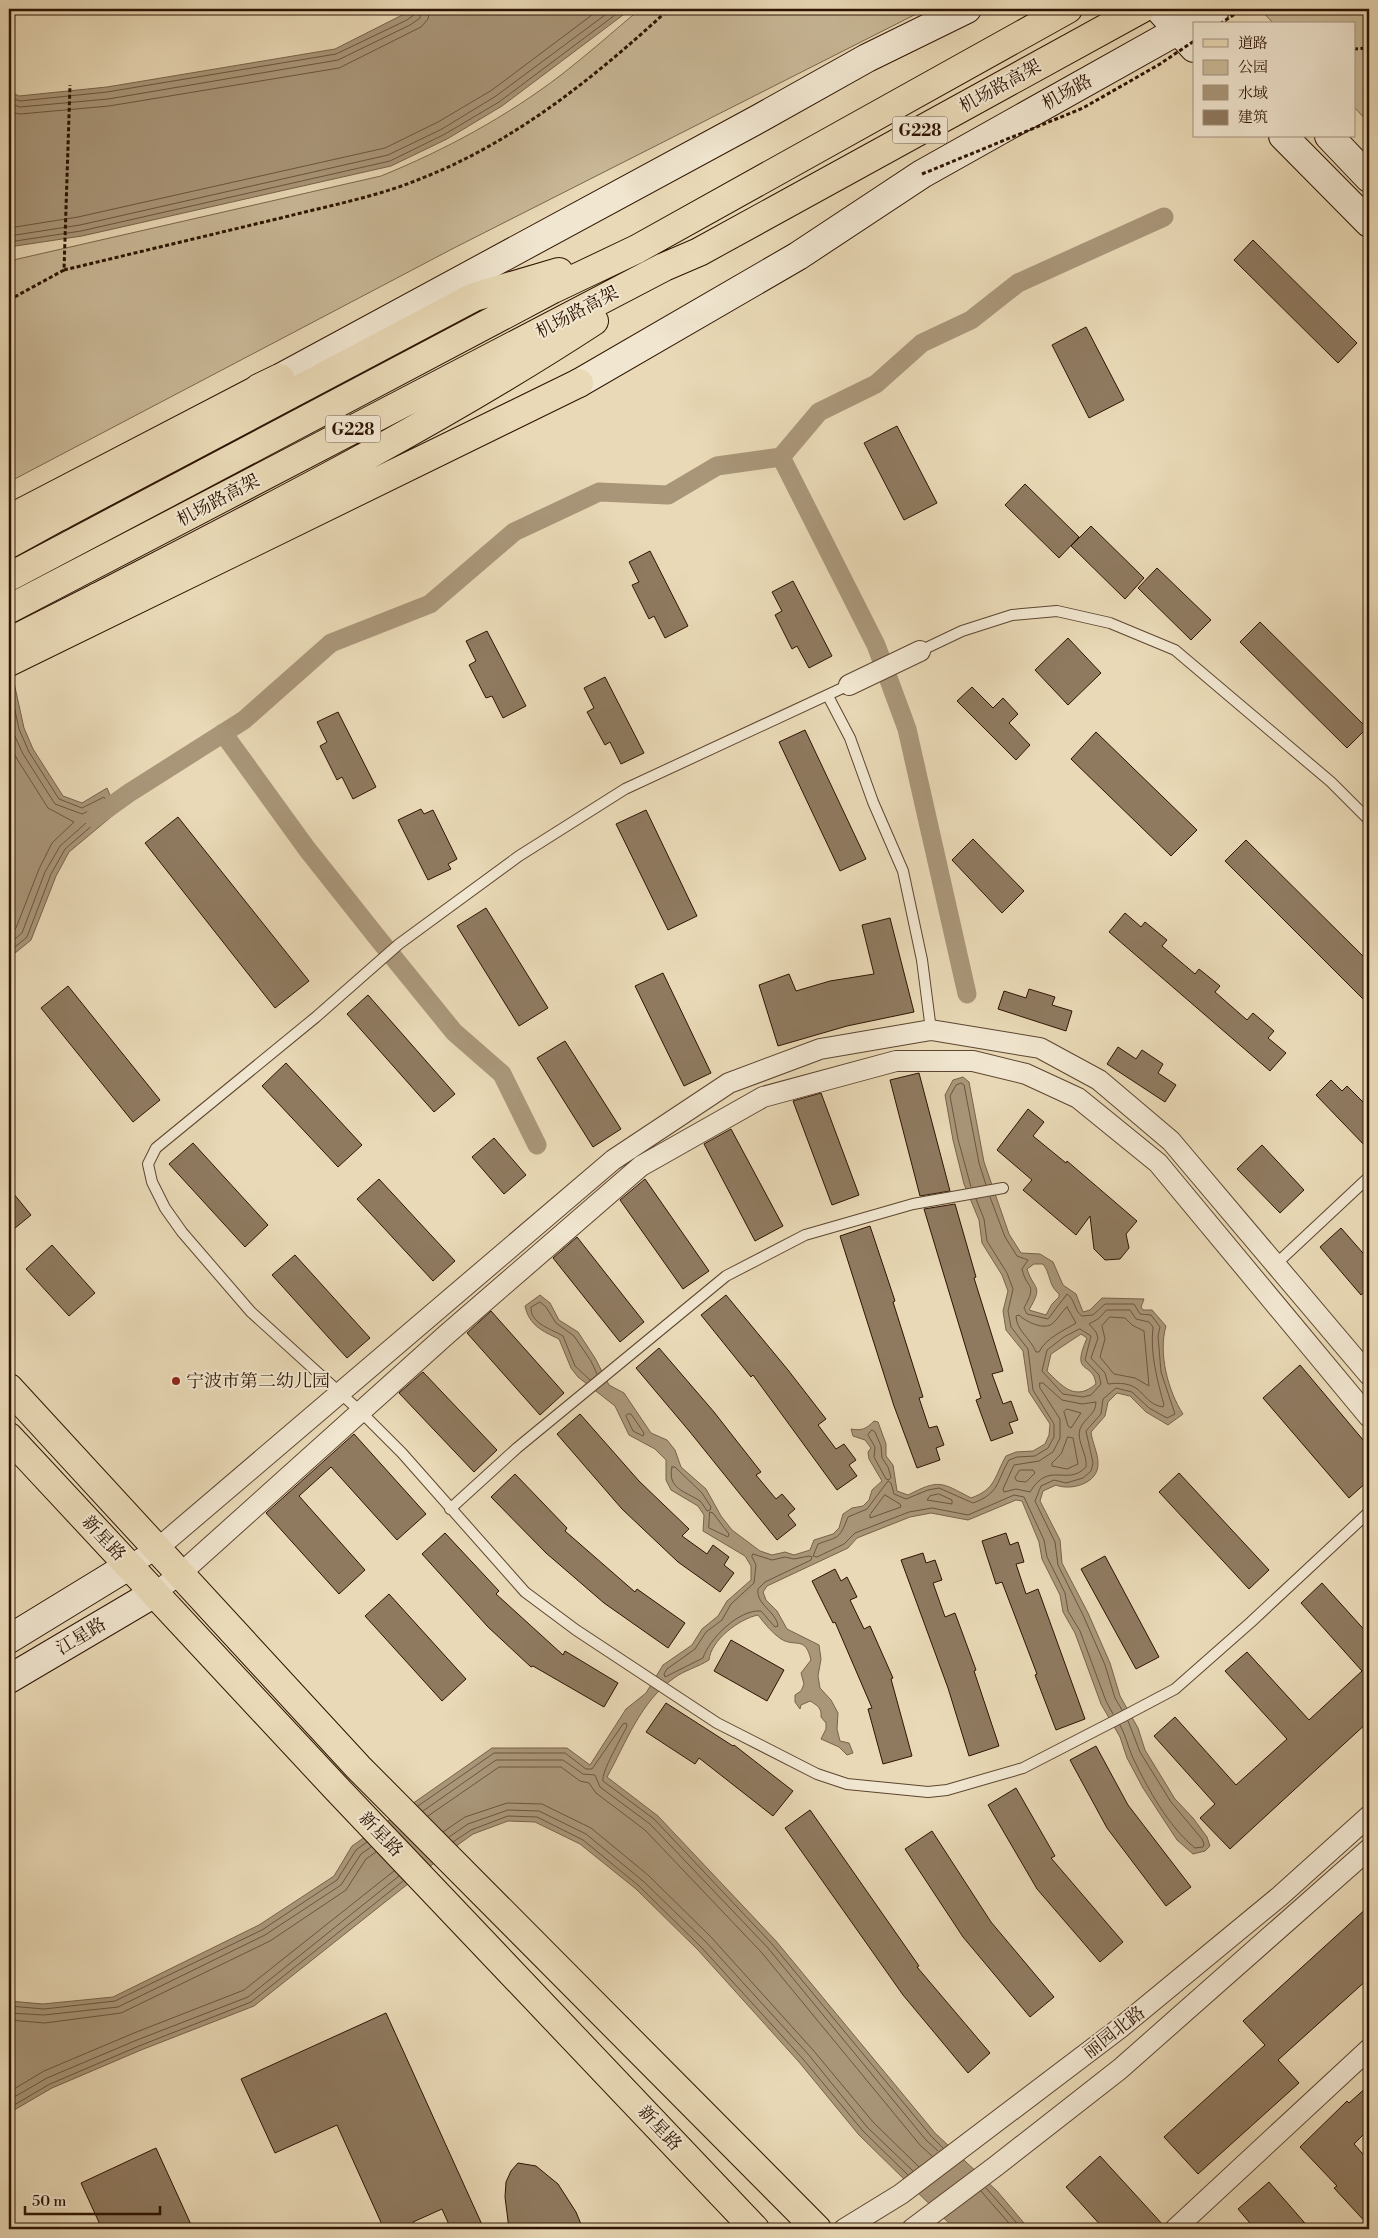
<svg xmlns="http://www.w3.org/2000/svg" width="1378" height="2238" font-family="'Libre Bodoni','Noto Serif SC',serif">
<style>
.green{fill:#c9b897;stroke:#7c664c}
.water{fill:#a99679;stroke:#786249;fill-rule:evenodd}
.lines{fill:none;stroke-linecap:round;stroke-linejoin:round}
.shore{stroke:#6c553e;stroke-width:1}
.canal{stroke:#a99679;stroke-width:19}
.building{fill:#8f7a60;stroke:#2e1402}
.lane-casing{stroke:#5d452f;stroke-width:12}
.street-casing{stroke:#5d452f;stroke-width:22}
.secondary-casing{stroke:#2e1402;stroke-width:30}
.primary-casing{stroke:#2e1402;stroke-width:30}
.highway-casing{stroke:#2e1402;stroke-width:30}
.path{stroke:#2e1402;stroke-width:3;stroke-dasharray:4 2.5;stroke-linecap:butt}
.lane{stroke:#f1e6d0;stroke-width:10}
.street{stroke:#f1e6d0;stroke-width:20}
.secondary{stroke:#f1e6d0;stroke-width:28}
.primary{stroke:#e9d9b6;stroke-width:28}
.highway{stroke:#e9d9b6;stroke-width:28}
.path-bridge{stroke:#2e1402;stroke-width:3;stroke-dasharray:4 2.5;stroke-linecap:butt}
.poi-dot{fill:#8f2418;stroke:#f1e6d0;stroke-width:2}
.labels{text-anchor:middle;stroke-width:4;stroke-linejoin:round;paint-order:stroke}
.shield{fill:#f1e6d0;stroke:#685340;stroke-width:1}
.shield-label{font-size:16px;font-weight:bold;fill:#2e1402}
.street-label{font-size:18px;fill:#2e1402;stroke:#f1e6d0}
.poi-label{font-size:18px;fill:#2e1402;stroke:#f1e6d0;text-anchor:start}
</style>
<rect width="100%" height="100%" fill="#e9d9b6"/>
<filter id="stains"><feTurbulence type="fractalNoise" baseFrequency=".004" numOctaves="4"/><feColorMatrix values="0 0 0 0 .2 0 0 0 0 .09 0 0 0 0 .02 0 0 0 .5 -.17"/></filter>
<radialGradient id="worn" r=".72"><stop offset=".6" stop-color="#630" stop-opacity="0"/><stop offset="1" stop-color="#630" stop-opacity=".3"/></radialGradient>
<path class="green" d="M640 9H926L454 248 9 482V261L381 176C445 150 506 117 561 75 588 54 614 31 640 9Z
M1260 9H1369V123L1354 107V24H1274Z"/>
<path class="water" d="M414 9H631L502 106 447 139 391 166 82 236 9 247V91L19 96 107 87 335 49Z
M9 660 24 728 33 749 63 796 82 803 107 788 117 812 69 852 56 876 31 940 9 958Z
M963 1077 969 1082 984 1162 1009 1234 1021 1253 1040 1254 1053 1262 1063 1285 1076 1294 1083 1312 1090 1310 1102 1298 1144 1299 1141 1307 1143 1310H1152L1166 1326C1158 1353 1168 1391 1183 1414L1168 1425 1146 1412 1130 1396 1117 1393 1108 1402 1105 1416 1091 1432C1092 1442 1098 1453 1098 1463 1099 1484 1070 1491 1056 1485L1043 1491 1040 1501 1060 1540 1062 1563 1088 1613 1110 1663 1120 1696 1138 1728 1145 1750 1175 1799 1193 1818 1207 1837 1210 1846 1205 1851 1193 1854 1177 1840 1143 1788 1127 1758 1120 1737 1101 1704 1075 1633 1063 1612 1060 1595 1042 1559 1039 1542 1022 1501 1016 1500 968 1520 931 1513 910 1517 857 1538 848 1548 767 1586 763 1592 766 1600 777 1611 787 1629 819 1645 821 1659 818 1676 820 1688 831 1700 838 1713 837 1729 840 1741 849 1743 853 1753 847 1755 839 1747 821 1739 826 1729V1723L821 1717C822 1708 817 1705 810 1701L801 1705 800 1709 795 1702V1695L801 1691 804 1684 801 1673 811 1660C805 1635 796 1648 781 1639 772 1633 765 1624 758 1615 739 1619 711 1640 709 1660 698 1667 685 1670 674 1678 640 1702 626 1743 607 1777L658 1816 776 1941 935 2133 997 2191 1029 2229H955L859 2135 799 2062 698 1950 636 1889 580 1844 535 1822 508 1821 473 1834 452 1849 254 2006 141 2050 52 2088 9 2113V2001L43 2004 113 1997 259 1925 334 1876 352 1846 492 1748H567L590 1765 626 1709 646 1693 663 1665 692 1645 702 1629 718 1616 727 1601 751 1580V1566L745 1556 703 1531 704 1515 698 1506 671 1490 666 1480V1460L655 1449 629 1435 615 1406 578 1377 571 1368 559 1339C542 1331 529 1325 525 1306L540 1295 550 1303 559 1320 578 1332 595 1358 609 1385 624 1393 651 1433 667 1440 675 1450 681 1467 706 1489 721 1516 732 1530 760 1551 772 1555 785 1552 794 1555 810 1550 814 1540 833 1534 839 1528 843 1514 852 1508 863 1506 869 1500 872 1490 882 1481 869 1459 868 1452 871 1448 865 1440 853 1436 851 1429C862 1431 866 1429 874 1421L878 1422 886 1444V1456L893 1465 897 1491 908 1495C939 1479 941 1482 971 1498 996 1489 994 1477 1006 1456L1016 1452 1033 1451 1045 1444 1049 1435 1050 1424 1029 1392 1023 1351 1006 1330 1003 1311 1008 1291 1002 1275 982 1243 979 1220 964 1184 953 1140 945 1095 953 1080ZM1034 1264H1043C1051 1274 1048 1285 1059 1294V1297L1052 1304 1046 1315 1029 1310C1044 1284 1034 1291 1027 1269ZM1081 1334 1087 1338C1070 1377 1093 1360 1096 1384 1075 1402 1062 1386 1047 1371L1051 1354Z"/>
<g class="lines">
<path class="shore" d="M9 97 20 101 107 92 336 54 407 20 415 14 416 9
M9 103 20 107 108 99 338 60 410 25 420 18 422 9
M9 112 20 114 109 106 339 68 421 27 428 19 430 9
M9 228 78 217 385 148 438 122 492 90 600 9
M9 236 80 225 388 155 442 129 496 96 613 9
M9 242 81 231 390 161 445 134 499 102 623 9
M9 683 19 729 29 752 59 799 82 808 104 797 110 810 65 849 51 874 27 937 9 952
M9 713 13 732 23 754 55 804 82 814 100 806 103 808 60 846 45 872 22 933 9 944
M9 741 17 759 48 808 74 822 52 843 39 869 16 928 9 934
M971 1187 958 1139 950 1096 956 1085 961 1083 964 1085 979 1163 986 1185
M990 1197 1005 1237 1017 1256 1028 1260 1022 1269C1027 1291 1038 1282 1024 1308L1027 1314 1048 1319 1067 1294C1075 1299 1074 1311 1082 1316L1093 1315 1105 1304H1134L1140 1314 1151 1315 1160 1327 1158 1336 1161 1372 1175 1414 1167 1418 1149 1408 1132 1392 1116 1388 1103 1399 1101 1414 1086 1431 1093 1463 1091 1471 1083 1478 1066 1483 1054 1480 1041 1486 1035 1501 1055 1542 1058 1565 1083 1615 1105 1665 1115 1698 1122 1710
M976 1199 984 1219 987 1241 1007 1273 1013 1289 1008 1311 1011 1327 1028 1349 1033 1390 1054 1424V1437L1048 1448 1035 1456 1017 1457 1009 1460C996 1482 1000 1493 973 1503L939 1488 928 1490 906 1499 894 1494 891 1483 888 1481 867 1509 848 1517C839 1540 839 1536 818 1544L813 1556 817 1557 844 1544 855 1533 909 1512 932 1508 968 1515 1014 1495 1024 1497 1044 1540 1047 1557 1065 1593 1068 1611 1080 1631 1106 1701 1113 1714
M1067 1307 1076 1323C1063 1331 1046 1338 1039 1352H1036C1031 1339 1016 1330 1016 1316L1019 1315C1026 1322 1045 1331 1053 1323 1059 1318 1061 1312 1067 1307Z
M1107 1310H1130L1136 1319 1149 1322 1153 1327C1150 1354 1157 1379 1164 1405L1163 1407C1139 1403 1146 1379 1108 1384L1105 1373 1091 1358 1098 1338 1096 1332 1089 1324 1098 1319Z
M1110 1317 1125 1318 1132 1325 1144 1331 1149 1386 1135 1378 1114 1374 1100 1357 1105 1339 1102 1326Z
M1080 1329 1091 1336 1085 1360 1099 1375 1101 1384 1091 1395 1083 1397 1063 1394 1042 1371 1047 1350 1064 1337Z
M590 1380 575 1366 563 1336C552 1329 530 1324 531 1307L540 1302 546 1307 556 1323 574 1336 591 1361 597 1374
M1040 1383H1043L1062 1400 1082 1404 1096 1402C1096 1415 1084 1418 1080 1429 1076 1441 1088 1455 1086 1467 1067 1487 1049 1460 1030 1492L1016 1489 1004 1492 1003 1489 1014 1465 1039 1461 1053 1452 1060 1438V1419L1040 1388Z
M1067 1409 1081 1413 1071 1428 1068 1426 1064 1412Z
M628 1414H631L644 1433 643 1436 633 1431 626 1416Z
M872 1430 875 1432 881 1446 882 1458 888 1467 891 1477 889 1480 886 1479 874 1457 875 1447 868 1435Z
M1068 1437 1073 1438 1078 1464 1067 1469 1052 1466V1463L1061 1454Z
M672 1467H675L702 1493 711 1507 710 1510 707 1511C705 1508 703 1504 700 1501 685 1491 667 1489 672 1467Z
M1020 1470H1033L1035 1473 1026 1482 1017 1481 1015 1478Z
M939 1494 952 1500V1504L927 1500 930 1496Z
M885 1495 900 1504 901 1507 870 1518V1515Z
M710 1512 713 1513 729 1534 728 1537 709 1528Z
M753 1554 772 1560 785 1557 794 1559 809 1556 812 1557 811 1560 765 1582 758 1589C756 1605 776 1611 778 1626L775 1627 761 1611C739 1609 709 1639 703 1658L665 1677 664 1674 667 1669 695 1649 706 1632 722 1620 731 1604 754 1583 756 1565 752 1557Z
M1120 1725C1126 1736 1128 1747 1133 1758 1148 1789 1168 1826 1195 1848L1203 1847 1204 1844 1202 1839 1171 1802 1140 1752 1128 1721
M418 1806 494 1753H565L586 1769H592L623 1724 626 1723 627 1726C622 1737 601 1772 603 1781L654 1819 772 1944 931 2136 943 2148
M423 1811 496 1760H563L583 1774 595 1775 600 1787 650 1824 768 1948 926 2140 938 2151
M428 1816 499 1767H561L580 1781 589 1783 596 1793 645 1830 762 1953 920 2145 932 2156
M443 1832 465 1817 507 1803 542 1804 591 1828 648 1875 711 1937 813 2050 873 2122 919 2167
M449 1837 468 1824 508 1810 539 1811 586 1834 643 1881 706 1942 808 2054 867 2127 913 2171
M453 1842 471 1830 508 1816 537 1817 583 1840 639 1886 701 1947 803 2059 863 2131 908 2175
M9 2006 44 2009 115 2001 262 1930 337 1880 356 1850 367 1842
M9 2013 44 2015 118 2007 265 1935 341 1885 361 1854 371 1847
M9 2020 45 2023 121 2013 270 1941 346 1890 366 1859 376 1852
M9 2092 44 2071 134 2033 244 1990 394 1871
M9 2100 47 2078 137 2040 248 1997 399 1876
M9 2108 50 2084 139 2046 251 2002 403 1881
M986 2188 1022 2229
M981 2191 1014 2229"/>
<path class="canal" d="M781 457 876 645 907 729 967 994
M223 733 307 849 376 936 454 1032 502 1074 537 1145
M94 818 129 793 244 720 331 643 430 604 514 532 599 492 668 495 717 466 781 457 819 412 876 384 922 343 971 320 1018 283 1164 217"/>
</g>
<path class="building" d="M1253 240 1357 343 1338 363 1234 260Z
M1086 327 1124 400 1089 418 1052 345Z
M897 426 937 503 904 520 864 443Z
M1025 484 1079 537 1059 558 1005 505Z
M1091 526 1144 578 1125 599 1071 546Z
M650 551 688 626 665 638 654 616 649 619 632 585 639 582 629 562Z
M1157 568 1211 620 1191 640 1138 588Z
M793 581 832 656 809 668 797 646 792 649 775 615 782 611 772 592Z
M1260 622 1367 728 1347 748 1240 642Z
M487 631 526 706 503 718 492 696 486 698 469 665 476 661 466 641Z
M1068 638 1101 673 1068 705 1035 670Z
M605 677 644 753 621 764 610 742 605 745 587 712 594 708 584 688Z
M972 687 993 708 1003 698 1018 714 1009 723 1030 745 1016 760 957 701Z
M338 712 376 787 353 799 342 777 337 780 320 746 327 742 317 722Z
M805 730 866 859 840 871 779 742Z
M1096 732 1197 830 1171 856 1071 759Z
M421 809 424 814 433 810 457 859 448 864 451 869 428 880 398 820Z
M646 810 697 916 668 930 616 824Z
M178 817 309 981 275 1008 145 843Z
M973 839 1024 891 1002 913 952 860Z
M1246 840 1369 962V1005L1225 861Z
M486 908 548 1008 519 1026 457 926Z
M1125 913 1141 927 1145 922 1167 940 1162 946 1195 974 1199 969 1220 986 1215 992 1247 1020 1253 1013 1274 1031 1268 1038 1286 1053 1270 1071 1109 932Z
M890 918 914 1012 847 1026 778 1046 759 985 789 974 796 991 830 981 874 974 862 925Z
M663 973 711 1073 684 1086 635 986Z
M68 986 160 1100 133 1122 41 1008Z
M1029 989 1055 997 1052 1005 1072 1011 1066 1031 998 1009 1004 991 1026 998Z
M368 995 455 1094 434 1112 347 1014Z
M565 1041 621 1129 593 1147 537 1058Z
M1118 1047 1136 1059 1142 1050 1163 1064 1158 1073 1176 1085 1165 1102 1107 1064Z
M286 1063 362 1145 338 1167 262 1086Z
M919 1073 950 1191 920 1196 890 1080Z
M1331 1080 1342 1091 1347 1086 1369 1108V1150L1316 1095Z
M821 1093 859 1195 832 1205 793 1101Z
M1028 1109 1044 1122 1033 1136 1066 1163 1067 1161 1137 1221 1126 1234 1129 1248 1120 1259 1105 1260 1094 1249 1090 1216 1076 1235 1023 1190 1032 1180 997 1150Z
M731 1129 783 1226 755 1241 704 1144Z
M494 1138 526 1175 504 1194 472 1157Z
M193 1143 268 1225 245 1247 169 1164Z
M1262 1145 1304 1190 1280 1213 1237 1169Z
M379 1179 455 1261 433 1281 357 1199Z
M645 1179 709 1271 683 1289 620 1200Z
M9 1188 31 1215 9 1233Z
M955 1204 976 1277 974 1278 1003 1371 992 1374 1003 1404 1011 1401 1018 1420 1009 1423 1013 1433 991 1441 976 1400 981 1398 924 1209Z
M870 1226 895 1301 893 1302 923 1397 919 1398 929 1428 937 1426 944 1445 936 1448 940 1460 917 1468 894 1406 840 1236Z
M1341 1228 1369 1260V1288L1361 1295 1320 1247Z
M577 1237 644 1322 620 1342 553 1258Z
M52 1245 95 1293 69 1316 26 1269Z
M295 1255 370 1338 347 1358 272 1275Z
M726 1295 788 1370 826 1419 818 1425 836 1449 844 1444 856 1460 849 1465 857 1476 837 1490 753 1375 751 1377 701 1315Z
M491 1311 564 1393 540 1415 467 1333Z
M659 1348 714 1412 761 1472 756 1475 776 1499 782 1494 795 1509 788 1515 796 1525 777 1540 690 1432 636 1368Z
M1300 1365 1369 1447V1480L1349 1498 1263 1398Z
M423 1372 497 1450 474 1472 399 1393Z
M580 1414 639 1481 689 1529 682 1536 707 1554 713 1545 729 1557 724 1565 734 1573 720 1592 678 1562 622 1509 557 1434Z
M354 1434 426 1514 397 1540 331 1467 299 1496 365 1570 339 1594 266 1513Z
M1179 1473 1269 1570 1249 1589 1159 1492Z
M515 1474 567 1528 565 1531 635 1592 637 1589 685 1623 668 1648 604 1603 546 1553 491 1497Z
M445 1533 499 1591 496 1594 563 1655 565 1651 618 1683 604 1707 533 1666 531 1667 488 1627 422 1554Z
M1006 1533 1010 1545 1018 1542 1024 1562 1016 1564 1026 1594 1038 1589 1085 1719 1056 1730 1035 1675 1037 1674 1002 1582 996 1584 982 1541Z
M923 1553 926 1563 935 1560 942 1580 933 1583 945 1617 955 1613 976 1670 974 1671 999 1746 969 1756 948 1688 901 1560Z
M1105 1556 1159 1657 1136 1669 1081 1569Z
M835 1569 841 1581 847 1577 857 1597 850 1600 864 1629 870 1626 893 1678 891 1679 912 1756 883 1764 868 1709 872 1708 835 1622 833 1623 812 1581Z
M1322 1583 1369 1635V1721L1230 1849 1200 1818 1215 1804 1154 1736 1175 1717 1236 1785 1287 1739 1225 1671 1247 1652 1309 1720 1362 1671 1301 1603Z
M389 1594 466 1679 442 1701 365 1616Z
M731 1640 784 1670 767 1701 714 1671Z
M666 1703 733 1746 734 1745 793 1791 773 1816 699 1758 695 1764 646 1732Z
M1096 1746 1128 1805 1191 1887 1166 1906 1107 1828 1070 1760Z
M1016 1788 1055 1856 1051 1858 1123 1942 1100 1962 1037 1889 988 1805Z
M810 1810 919 1966 917 1967 990 2053 968 2073 903 1995 785 1828Z
M932 1831 991 1922 1054 1997 1030 2017 963 1937 905 1849Z
M1369 1906V1978L1278 2060 1299 2083 1198 2174 1164 2137 1265 2045 1243 2021Z
M386 2013 484 2229H451L442 2209 413 2222 417 2229H384L337 2125 275 2153 241 2079Z
M1369 2085V2129L1354 2144 1369 2161V2226L1334 2188 1337 2186 1300 2147 1347 2101 1349 2103Z
M156 2148 193 2229H102L81 2183Z
M1100 2156 1164 2226 1163 2229H1104L1066 2187Z
M518 2163 536 2166 558 2184 576 2212 583 2229H509L505 2197 506 2182 511 2171Z
M1269 2182 1310 2229H1255L1238 2209Z"/>
<g class="lines">
<g class="lane-casing">
<path id="lane" d="M920 651 962 631 1012 615 1057 611 1110 623 1175 650 1331 782 1369 820
M849 685 625 789 519 856 399 944 316 1017 156 1148 148 1164 152 1182 165 1208 182 1232 251 1312 361 1412 402 1453 525 1592 576 1630 717 1723 817 1774 847 1784 928 1792 947 1790 1023 1768 1124 1716 1175 1689 1251 1622 1369 1512
M828 696 850 738 873 802 903 871 922 960 931 1030
M1276 1264 1369 1177
M450 1509 517 1448 726 1276 805 1235 913 1204 1003 1188"/>
</g>
<g class="street-casing">
<path id="street" d="M849 685 920 651
M130 1565 157 1549 613 1160 729 1083 820 1049 931 1030 1040 1048 1099 1080 1171 1141 1369 1375
M153 1594 180 1574 446 1335 641 1166 763 1097 896 1061H973L1026 1074 1078 1098 1158 1163 1369 1417
M844 2229 901 2194 1120 2028 1280 1896 1369 1816
M912 2229 996 2166 1120 2069 1369 1849
M1175 2229 1369 2049"/>
</g>
<g class="secondary-casing">
<path id="secondary" d="M1159 9 1194 48
M1283 136 1369 223
M1329 136 1369 178
M579 383 798 256 922 174 1177 31 1214 13
M259 388 280 378 760 118 867 58 967 9
M9 1639 130 1565
M9 1679 153 1594"/>
</g>
<g class="primary-casing">
<path id="primary" d="M9 544 60 516
M9 642 98 597
M9 1388 358 1767 817 2229
M9 1437 336 1788 755 2229"/>
</g>
<g class="highway-casing">
<path id="highway" d="M60 516 474 297 559 272
M9 519 280 378
M9 577 553 289 637 249 1068 9
M98 597C266 510 435 425 594 321
M9 609 664 267 699 252 1141 9
M9 662 579 383"/>
</g>
<path class="path" d="M1354 49 1369 48
M64 270C139 252 214 234 289 216 332 205 379 196 420 179 515 142 595 77 669 9
M9 300 64 270 70 85"/>
<use href="#lane" class="lane"/>
<use href="#street" class="street"/>
<use href="#secondary" class="secondary"/>
<use href="#primary" class="primary"/>
<use href="#highway" class="highway"/>
<path class="path-bridge" d="M1220 24 1242 9
M922 174 1083 108 1160 64 1194 41"/>
</g>
<circle class="poi-dot" cx="176" cy="1381" r="5"/>
<g class="labels">
<g class="shield">
<rect x="892.5" y="116.5" width="55" height="27" rx="4"/>
<rect x="325.5" y="415.5" width="55" height="27" rx="4"/>
</g>
<g class="shield-label">
<text x="920" y="136">G228</text>
<text x="353" y="435">G228</text>
</g>
<g class="street-label">
<text transform="translate(1000 86) rotate(-29)" y="6">机场路高架</text>
<text transform="translate(1067 92) rotate(-29)" y="6">机场路</text>
<text transform="translate(577 312) rotate(-28)" y="6">机场路高架</text>
<text transform="translate(218 500) rotate(-28)" y="6">机场路高架</text>
<text transform="translate(104 1538) rotate(47)" y="6">新星路</text>
<text transform="translate(81 1636) rotate(-31)" y="6">江星路</text>
<text transform="translate(381 1834) rotate(46)" y="6">新星路</text>
<text transform="translate(1114 2032) rotate(-38)" y="6">丽园北路</text>
<text transform="translate(660 2128) rotate(47)" y="6">新星路</text>
</g>
<g class="poi-label">
<text x="186" y="1387">宁波市第二幼儿园</text>
</g>
</g>
<rect width="1378" height="2238" fill="none" stroke="#e9d9b6" stroke-width="30"/>
<rect x="10" y="10" width="1358" height="2218" fill="none" stroke="#2e1402" stroke-width="2.5"/>
<rect x="15" y="15" width="1348" height="2208" fill="none" stroke="#2e1402"/>
<rect x="1193" y="22" width="162" height="115" fill="#f1e6d0" stroke="#a3927e"/>
<rect x="1203" y="39" width="25" height="8" fill="#e9d9b6" stroke="#a3927e"/>
<text x="1238" y="48" font-size="15" fill="#2e1402">道路</text>
<rect x="1203" y="60" width="25" height="15" fill="#c9b897" stroke="#a3927e"/>
<text x="1238" y="72" font-size="15" fill="#2e1402">公园</text>
<rect x="1203" y="85" width="25" height="15" fill="#a99679" stroke="#a3927e"/>
<text x="1238" y="98" font-size="15" fill="#2e1402">水域</text>
<rect x="1203" y="110" width="25" height="15" fill="#8f7a60" stroke="#a3927e"/>
<text x="1238" y="122" font-size="15" fill="#2e1402">建筑</text>
<path d="M25 2206v8h135v-8" fill="none" stroke="#2e1402" stroke-width="2.5"/>
<text x="32" y="2206" font-size="15" fill="#2e1402" stroke="#f1e6d0" stroke-width="4" paint-order="stroke">50 m</text>
<rect width="100%" height="100%" filter="url(#stains)"/>
<rect width="100%" height="100%" fill="url(#worn)"/>
</svg>
